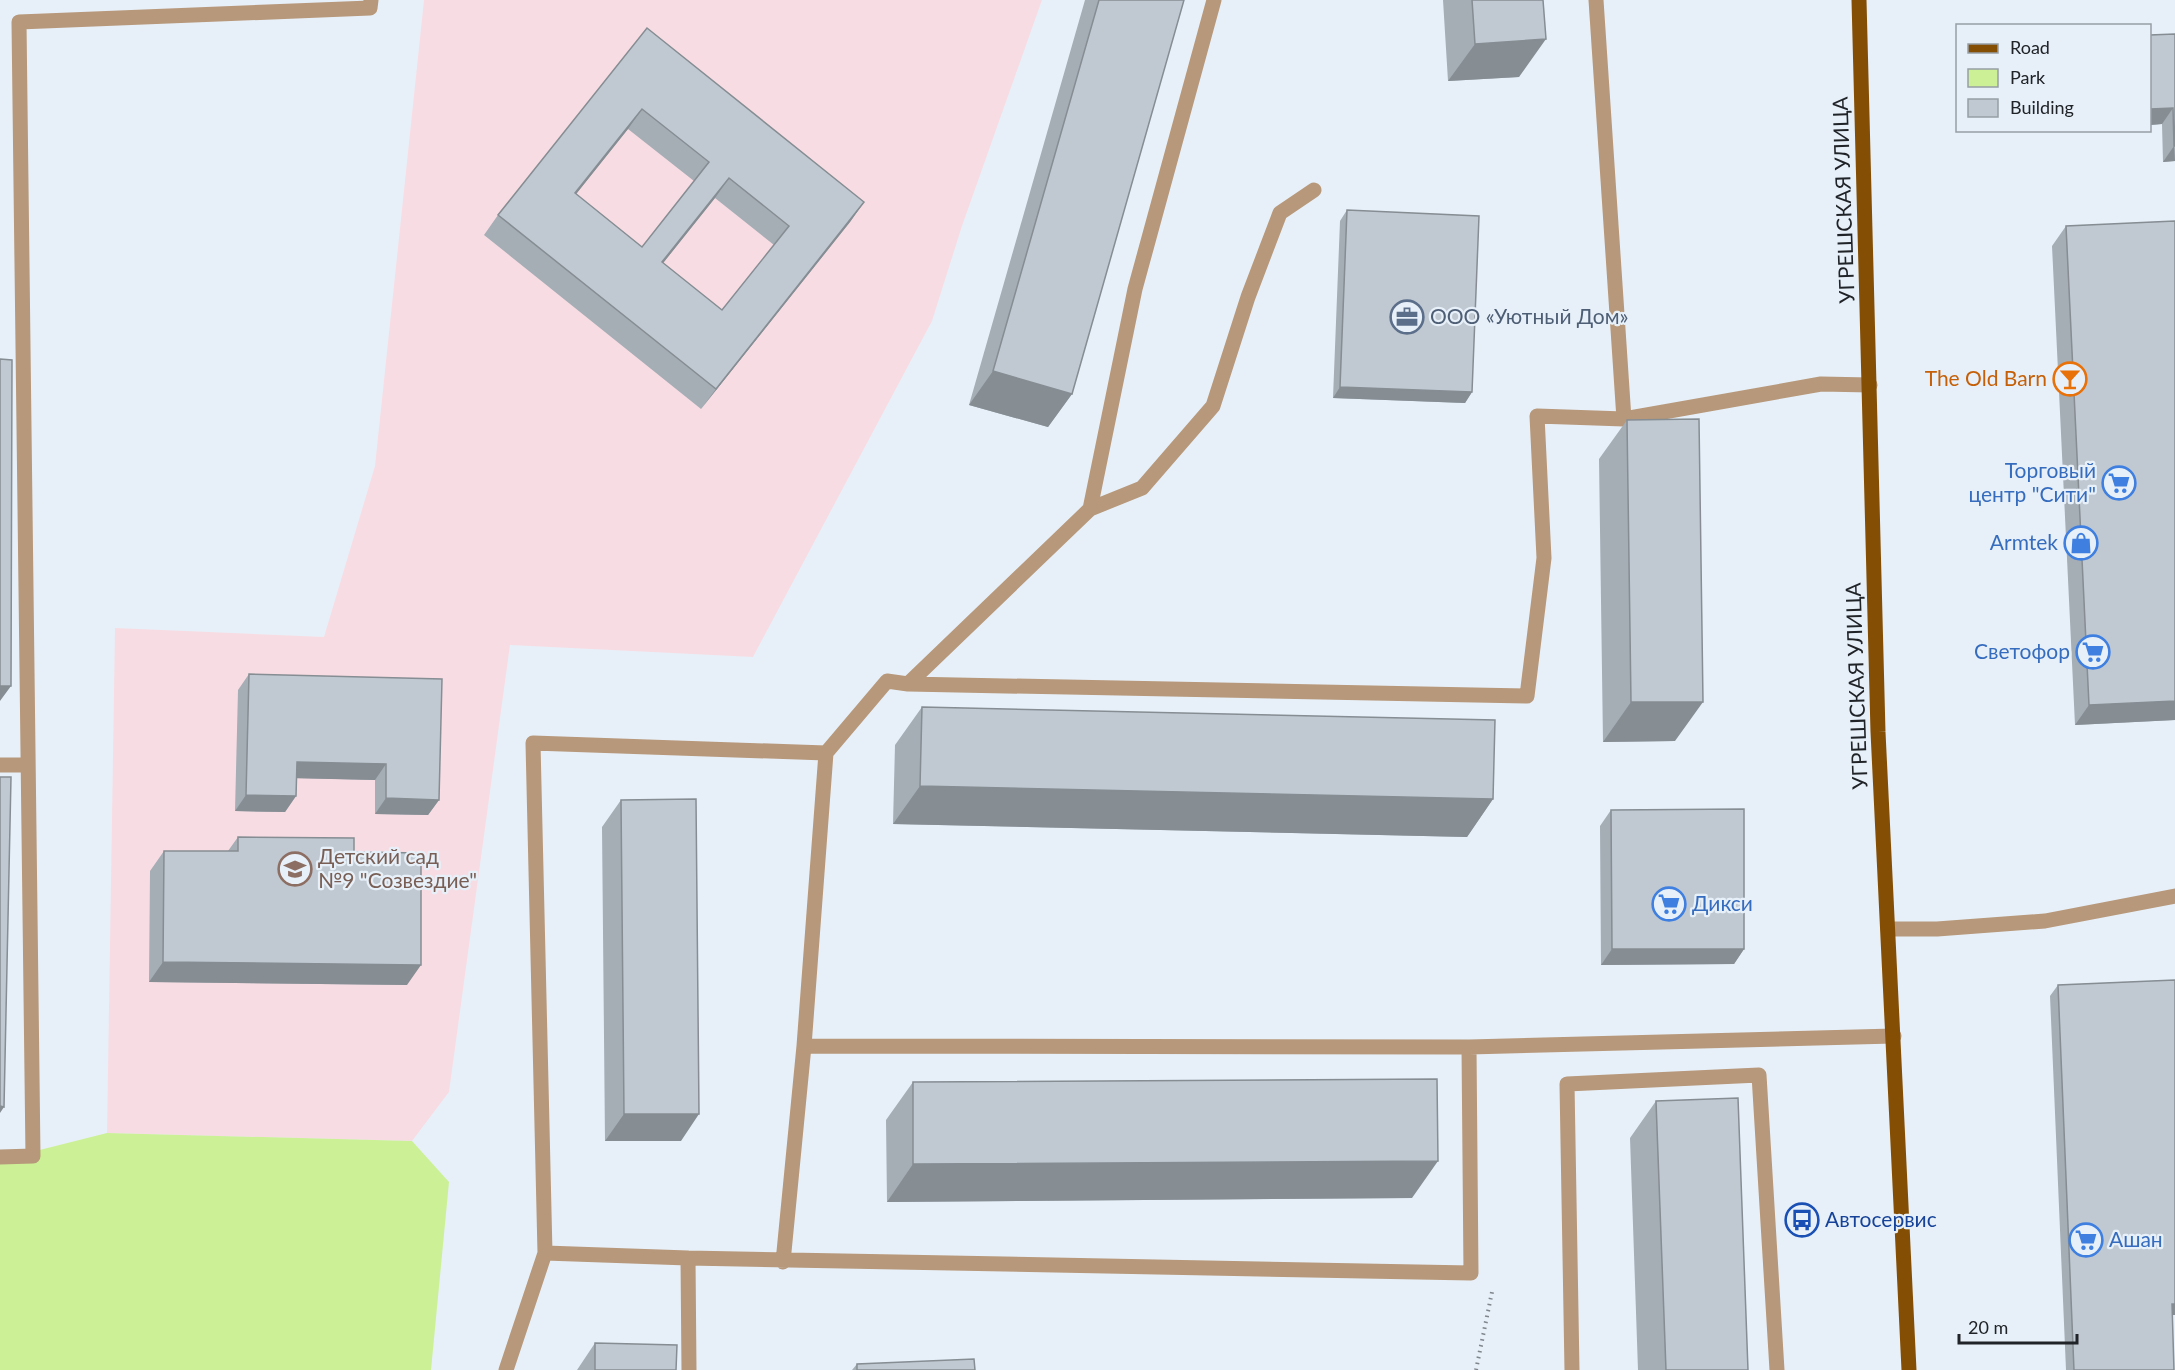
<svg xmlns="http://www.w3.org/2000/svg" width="2175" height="1370" font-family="Lato,sans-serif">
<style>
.education{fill:#f7dde3}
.green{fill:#ccf096}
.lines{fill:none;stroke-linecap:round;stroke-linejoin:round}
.path{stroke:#80868c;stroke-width:4;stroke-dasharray:1.5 4.5;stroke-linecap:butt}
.minor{stroke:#b7987a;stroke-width:15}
.major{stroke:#844f05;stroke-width:15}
.wall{fill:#a5adb5;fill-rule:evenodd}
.shaded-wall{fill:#868d93}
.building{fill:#c0c9d2;stroke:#868d93;stroke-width:1.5;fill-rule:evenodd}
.labels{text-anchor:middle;stroke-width:4.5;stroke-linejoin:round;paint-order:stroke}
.street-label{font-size:21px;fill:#202327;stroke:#e7f0f9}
.service-label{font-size:21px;fill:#4e5e75;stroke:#e7f0f9;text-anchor:start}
.food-label{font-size:21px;fill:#c56008;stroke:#e7f0f9;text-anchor:end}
.shop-label{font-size:21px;fill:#366cbe;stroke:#e7f0f9;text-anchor:end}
.education-label{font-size:21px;fill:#785e54;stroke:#e7f0f9;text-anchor:start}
.transit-label{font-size:21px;fill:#164399;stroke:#e7f0f9;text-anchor:start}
</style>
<rect width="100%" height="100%" fill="#e7f0f9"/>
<path class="education" d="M424 0H1042L962 226 932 321 753 657 510 645 449 1092 412 1141 107 1133 115 628 324 637 375 466Z"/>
<path class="green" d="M107 1133 412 1141 449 1182 431 1370H0V1160Z"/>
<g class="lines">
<path class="path" d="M1476 1370 1492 1292"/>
<path class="minor" d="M1596 0 1624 419 1821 384 1870 385
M1090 509 1142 488 1213 406 1248 297 1280 213 1314 190
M908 684 1090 509 1135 289 1214 0
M826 753 887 681 908 684 1527 696 1544 558 1537 416 1624 419
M0 765H28
M1888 929H1937L2045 921 2175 896
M0 1157 33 1156 19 22 370 8 371 0
M688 1258 545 1253 533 743 826 753 804 1046
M783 1262 804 1046 1469 1047 1894 1036
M506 1370 545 1253
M689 1370 688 1258 1471 1273 1469 1047
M1572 1370 1567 1084 1759 1075 1777 1370"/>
<path class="major" d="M1859 0 1878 732 1909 1370"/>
</g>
<path class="wall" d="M1085 0H1184L1072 394 1048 427 969 405Z
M1443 0H1543L1519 77 1448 81Z
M647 28 864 202 850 222 701 409 484 235 498 215ZM628 129 694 181 642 247 576 194ZM715 198 774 245 722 310 663 263Z
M2175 34V161L2163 162 2162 124 2150 125V35Z
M1347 210 1472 392 1465 403 1333 398 1340 221Z
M2175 221V720L2075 725 2052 246 2066 226Z
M1627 420 1675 741 1603 742 1599 459Z
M249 674 439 800 428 815 375 814V780L297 778 296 796 285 812 235 811 238 690Z
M922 707 1493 799 1467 837 893 824 895 745Z
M621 800 681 1141H605L602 827Z
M1611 810 1744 949 1734 964 1601 965 1600 826Z
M238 837 354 852 407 985 149 982 150 871 164 851H228Z
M2175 980V1315H2172L2174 1370H2066L2050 996 2058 985Z
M913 1082 1412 1198 887 1202 886 1120Z
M1656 1101 1748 1370H1638L1630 1138Z
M595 1343 676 1370H577Z
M857 1364 975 1370H852Z"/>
<path class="shaded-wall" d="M1546 39 1519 77 1448 81 1475 44Z
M2173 108 2162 124 2150 125V109Z
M642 109 628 129 561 213 575 193Z
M2174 146 2175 161 2163 162Z
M729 178 715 198 648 282 662 262Z
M864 202 850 222 701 409 716 389Z
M993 371 1072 394 1048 427 969 405Z
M1340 387 1472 392 1465 403 1333 398Z
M0 686H11L0 701Z
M2175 701V720L2075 725 2089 705Z
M1631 702H1703L1675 741 1603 742Z
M297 762 386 764 375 780 286 778Z
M920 786 1493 799 1467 837 893 824Z
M246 795 296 796 285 812 235 811Z
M386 798 439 800 428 815 375 814Z
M1612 949H1744L1734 964 1601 965Z
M163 962 421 965 407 985 149 982Z
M0 1106 4 1107 0 1113Z
M624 1114H699L681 1141H605Z
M1438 1161 1412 1198 887 1202 913 1164Z
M2172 1304H2175V1315H2164Z"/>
<path class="building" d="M1099 0H1184L1072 394 993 371Z
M1472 0H1543L1546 39 1475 44Z
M647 28 864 202 716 389 498 215ZM642 109 709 162 642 247 575 193ZM729 178 789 226 722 310 662 262Z
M2175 34V146H2174L2173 108 2150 109V35Z
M1347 210 1479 216 1472 392 1340 387Z
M2175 221V701L2089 705 2066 226Z
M0 359 12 360 11 686H0Z
M1699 419 1703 702H1631L1627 420Z
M249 674 442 679 439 800 386 798V764L297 762 296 796 246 795Z
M922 707 1495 720 1493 799 920 786Z
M0 777H11L4 1107 0 1106Z
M696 799 699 1114H624L621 800Z
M1744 809V949H1612L1611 810Z
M238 837 354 838V852L421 853V965L163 962 164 851H238Z
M2175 980V1304H2172L2174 1370H2074L2058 985Z
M1437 1079 1438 1161 913 1164V1082Z
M1738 1098 1748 1370H1666L1656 1101Z
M595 1343 677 1345 676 1370H595Z
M974 1359 975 1370H857V1364Z"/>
<defs>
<g id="office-ring" transform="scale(1.725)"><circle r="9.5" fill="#e7f0f9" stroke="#5c6f8a" stroke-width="1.5"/><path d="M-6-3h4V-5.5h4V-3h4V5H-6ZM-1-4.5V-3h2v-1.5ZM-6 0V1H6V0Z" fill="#5c6f8a"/></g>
<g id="bar-ring" transform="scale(1.725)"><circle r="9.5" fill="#e7f0f9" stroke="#e8710a" stroke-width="1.5"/><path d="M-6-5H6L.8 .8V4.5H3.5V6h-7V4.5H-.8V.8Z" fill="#e8710a"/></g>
<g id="supermarket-ring" transform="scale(1.725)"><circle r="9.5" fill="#e7f0f9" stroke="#3f7fe0" stroke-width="1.5"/><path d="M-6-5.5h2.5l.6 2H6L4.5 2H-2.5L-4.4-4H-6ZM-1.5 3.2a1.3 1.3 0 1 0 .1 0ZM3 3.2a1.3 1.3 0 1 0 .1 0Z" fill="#3f7fe0"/></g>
<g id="shop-ring" transform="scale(1.725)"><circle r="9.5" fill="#e7f0f9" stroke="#3f7fe0" stroke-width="1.5"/><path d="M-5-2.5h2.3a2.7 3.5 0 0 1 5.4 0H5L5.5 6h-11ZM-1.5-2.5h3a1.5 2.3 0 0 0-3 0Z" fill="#3f7fe0"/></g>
<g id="school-ring" transform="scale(1.725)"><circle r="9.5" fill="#e7f0f9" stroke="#8d6e63" stroke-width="1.5"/><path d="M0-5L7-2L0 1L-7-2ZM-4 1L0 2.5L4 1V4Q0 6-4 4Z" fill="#8d6e63"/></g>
<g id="bus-ring" transform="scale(1.725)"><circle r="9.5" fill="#e7f0f9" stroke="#1a4fb4" stroke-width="1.5"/><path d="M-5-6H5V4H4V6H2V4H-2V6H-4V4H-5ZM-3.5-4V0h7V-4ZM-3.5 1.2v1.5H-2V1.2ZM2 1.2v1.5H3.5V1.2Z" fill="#1a4fb4"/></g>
</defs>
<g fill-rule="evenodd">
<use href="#office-ring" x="1407" y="317"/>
<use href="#bar-ring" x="2070" y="379"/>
<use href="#supermarket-ring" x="2119" y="483"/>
<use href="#shop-ring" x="2081" y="543"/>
<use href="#supermarket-ring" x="2093" y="652"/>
<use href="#school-ring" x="295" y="869"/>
<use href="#supermarket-ring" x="1669" y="904"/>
<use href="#bus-ring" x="1802" y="1220"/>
<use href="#supermarket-ring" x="2086" y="1240"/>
</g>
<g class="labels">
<g class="street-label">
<text transform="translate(1844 200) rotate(-92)" y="7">УГРЕШСКАЯ УЛИЦА</text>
<text transform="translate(1857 686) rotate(-92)" y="7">УГРЕШСКАЯ УЛИЦА</text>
</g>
<g class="service-label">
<text x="1430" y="324">ООО «Уютный Дом»</text>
</g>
<g class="food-label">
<text x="2047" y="386">The Old Barn</text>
</g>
<g class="shop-label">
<text x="2096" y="478">Торговый<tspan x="2096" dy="24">центр "Сити"</tspan></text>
<text x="2058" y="550">Armtek</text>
<text x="2070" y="659">Светофор</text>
<text x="1692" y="911" text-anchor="start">Дикси</text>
<text x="2109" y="1247" text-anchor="start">Ашан</text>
</g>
<g class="education-label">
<text x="318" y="864">Детский сад<tspan x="318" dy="24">№9 "Созвездие"</tspan></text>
</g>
<g class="transit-label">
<text x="1825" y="1227">Автосервис</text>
</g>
</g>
<rect x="1956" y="24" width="195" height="108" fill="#e7f0f9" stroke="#979ea5" stroke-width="1.5"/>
<rect x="1968" y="44" width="30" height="9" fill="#844f05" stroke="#979ea5" stroke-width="1.5"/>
<text x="2010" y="54" font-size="18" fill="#202327">Road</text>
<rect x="1968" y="69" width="30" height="18" fill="#ccf096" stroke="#979ea5" stroke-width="1.5"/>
<text x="2010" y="84" font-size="18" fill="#202327">Park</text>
<rect x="1968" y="99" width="30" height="18" fill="#c0c9d2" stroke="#979ea5" stroke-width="1.5"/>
<text x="2010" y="114" font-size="18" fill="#202327">Building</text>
<path d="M1959 1334v9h118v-9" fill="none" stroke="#202327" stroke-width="3"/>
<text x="1968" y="1334" font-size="18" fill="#202327" stroke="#e7f0f9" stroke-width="4.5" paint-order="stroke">20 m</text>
</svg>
